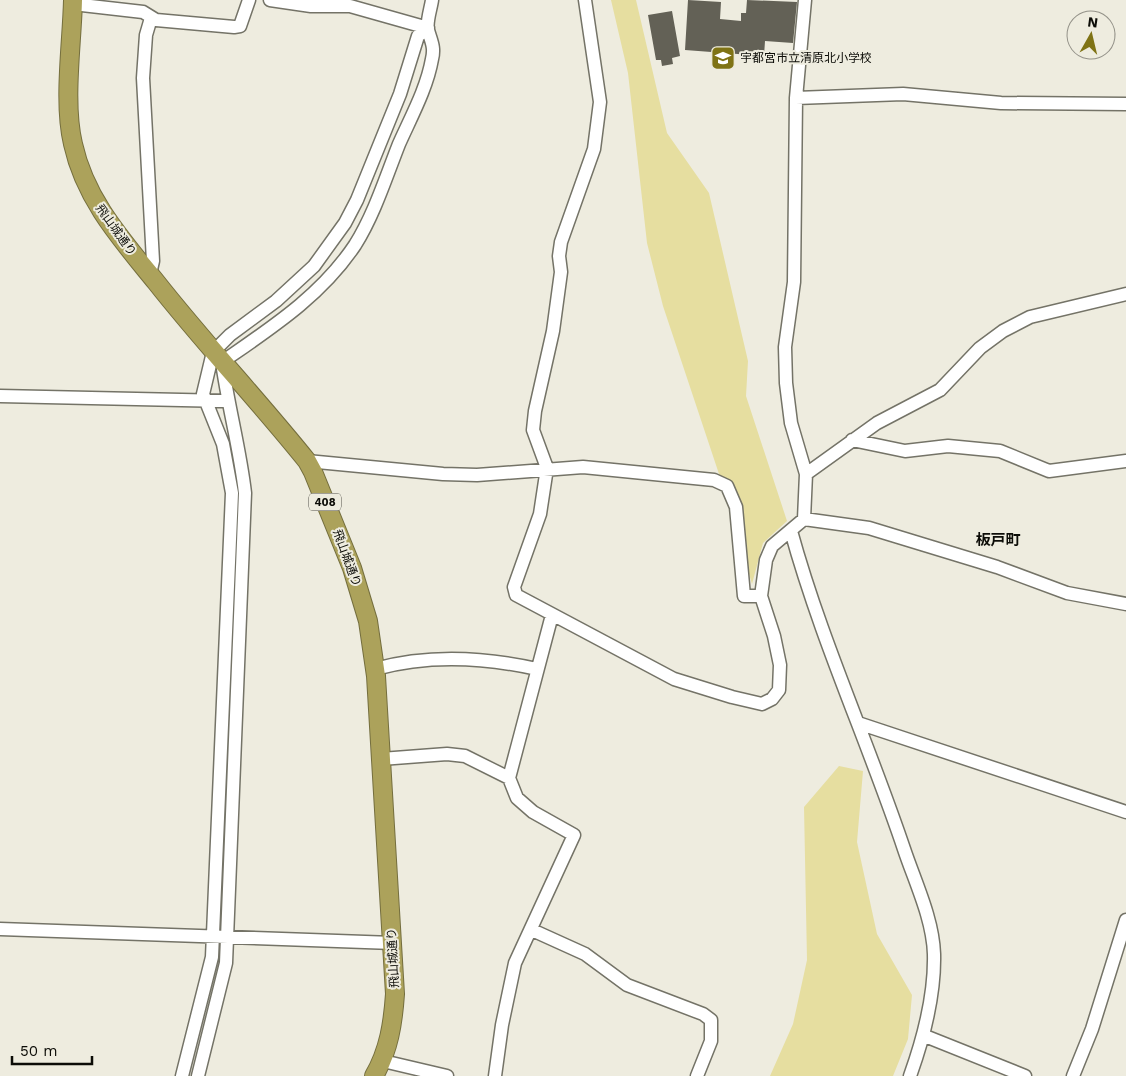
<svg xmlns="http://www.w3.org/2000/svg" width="1126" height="1076" font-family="'Work Sans','Noto Sans JP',sans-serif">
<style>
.green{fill:#e6dea0}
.building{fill:#636156}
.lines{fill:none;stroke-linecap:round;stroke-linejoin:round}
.minor-casing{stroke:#747367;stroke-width:15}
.highway-casing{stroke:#746e3e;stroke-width:20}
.minor{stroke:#fff;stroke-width:12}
.highway{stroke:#aca25b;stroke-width:18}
.labels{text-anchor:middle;stroke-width:4;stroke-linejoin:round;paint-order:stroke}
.shield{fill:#eeecdf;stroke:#504f48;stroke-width:1}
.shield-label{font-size:11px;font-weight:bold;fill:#0c0c07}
.poi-label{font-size:12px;fill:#0c0c07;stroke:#eeecdf;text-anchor:start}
.street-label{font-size:12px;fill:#0c0c07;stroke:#eeecdf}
.quarter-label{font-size:15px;font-weight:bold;fill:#0c0c07;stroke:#eeecdf}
</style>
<rect width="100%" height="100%" fill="#eeecdf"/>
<path class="green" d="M611 0H636L667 133 709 193 748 361 746 396 787 521 763 543 752 584 727 498 663 306 647 243 628 73Z
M839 766 863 771 857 842 877 934 912 995 908 1039 893 1076H770L793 1024 807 960 804 807Z"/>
<path class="building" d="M688 0 721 2 720 19 741 21V13H746L747 0 797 2 793 43 765 41 764 56 685 50Z
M672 11 680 56 672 58 673 64 662 66 661 60H656L648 15Z"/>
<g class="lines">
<g class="minor-casing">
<path id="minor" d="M270 0 311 6H350L428 28
M585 0 600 102 594 149 561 242 559 256 561 272 553 331 535 411 533 430 547 468 540 514 514 587 516 595 674 679 732 697 762 704 772 699 779 690 780 665 774 636 761 596 766 560 772 546 804 519 806 474 791 423 786 383 785 347 794 282 796 98 805 0
M73 4 143 12 156 20 234 27 240 26 249 0
M796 98 903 94 1001 103 1126 104
M150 274 153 261 143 78 146 35 151 18
M0 396 227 401
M852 440 905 451 948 446 1000 451 1049 471 1126 461
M307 461 443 474 477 475 583 467 714 480 727 486 736 507 744 596H761
M806 474 877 423 940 390 980 348 1003 331 1030 317 1126 294
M804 519 869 528 997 567 1067 593 1126 604
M791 531C821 640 868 742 904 849 915 882 933 919 934 954 935 996 924 1037 910 1076
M375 669C429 654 483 657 537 669
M858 723 1126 812
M381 759 447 754 465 756 509 778
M0 929 393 943
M532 930 585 954 627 985 703 1014 711 1020V1041L697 1076
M925 1036 1025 1076
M383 1061 447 1076
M182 1076 212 957 232 493 223 444 203 394 213 352 230 335 276 301 314 266 345 223 357 200 400 94 418 36 428 28
M198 1076 226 963 245 493C240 449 228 406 222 362 271 328 321 296 355 245 374 215 386 177 399 144 411 117 427 88 432 59 435 47 431 41 428 30 426 22 431 8 432 0
M495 1076 502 1025 515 963 574 835 533 812 517 798 509 778 552 615
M1073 1076 1092 1029 1126 920"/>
</g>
<g class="highway-casing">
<path id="highway" d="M73 0C72 44 63 102 73 144 85 199 121 239 156 282 204 343 258 400 307 461L313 472 352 568 368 621 376 676 395 994C393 1023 389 1050 374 1076"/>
</g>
<use href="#minor" class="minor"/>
<use href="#highway" class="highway"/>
</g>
<defs>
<g id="school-square" transform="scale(1.25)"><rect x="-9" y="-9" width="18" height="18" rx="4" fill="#7f7315" stroke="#eeecdf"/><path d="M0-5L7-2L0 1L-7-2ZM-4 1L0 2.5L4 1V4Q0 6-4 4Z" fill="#fff"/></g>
</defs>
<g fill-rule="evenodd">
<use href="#school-square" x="723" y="58"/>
</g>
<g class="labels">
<rect class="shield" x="309" y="493.5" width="32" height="17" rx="4"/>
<g class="shield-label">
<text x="325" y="506">408</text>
</g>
<g class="poi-label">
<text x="740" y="62">宇都宮市立清原北小学校</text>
</g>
<g class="street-label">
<text transform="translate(116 230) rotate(54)" y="4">飛山城通り</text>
<text transform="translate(347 558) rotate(70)" y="4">飛山城通り</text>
<text transform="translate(393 958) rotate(-93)" y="4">飛山城通り</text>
</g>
<g class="quarter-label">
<text x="998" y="545">板戸町</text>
</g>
</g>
<g transform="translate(1091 35) rotate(8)"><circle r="24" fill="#eeecdf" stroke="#949289"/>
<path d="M0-4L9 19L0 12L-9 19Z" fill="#7f7315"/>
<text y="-8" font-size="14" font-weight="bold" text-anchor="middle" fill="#0c0c07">N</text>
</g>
<path d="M12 1056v8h80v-8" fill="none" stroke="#0c0c07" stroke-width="2.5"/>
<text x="20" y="1056" font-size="15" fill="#0c0c07" stroke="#eeecdf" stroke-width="4" paint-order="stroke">50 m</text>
</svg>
